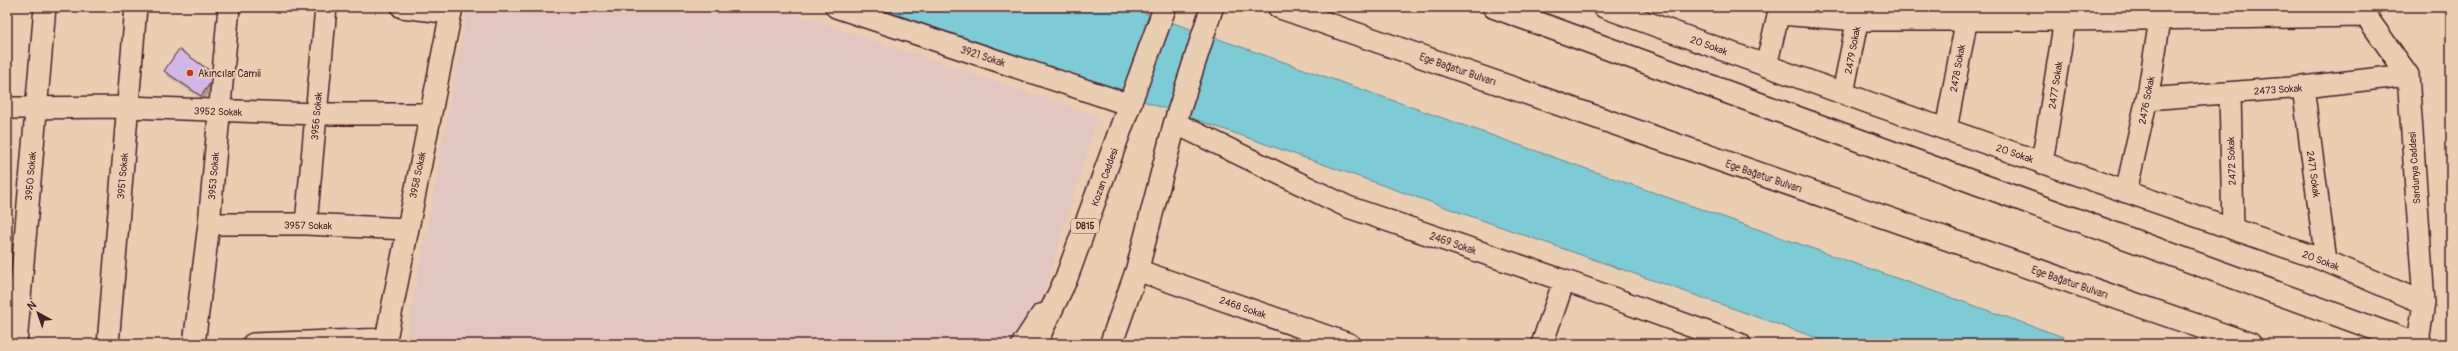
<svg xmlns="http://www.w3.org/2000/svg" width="2458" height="351" font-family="Pangolin,sans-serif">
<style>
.built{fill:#e2c7c1}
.water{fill:#7bcbd5;stroke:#678691}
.building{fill:#d1b7e5;stroke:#4a1f2b;filter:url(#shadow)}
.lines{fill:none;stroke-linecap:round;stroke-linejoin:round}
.minor-casing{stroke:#4a1f2b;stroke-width:24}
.major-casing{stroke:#4a1f2b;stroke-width:25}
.highway-casing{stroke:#4a1f2b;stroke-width:25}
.minor{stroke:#eaceb1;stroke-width:21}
.major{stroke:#eaceb1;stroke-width:22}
.highway{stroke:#eaceb1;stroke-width:22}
.poi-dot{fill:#c8321e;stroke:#eaceb1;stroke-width:1.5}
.labels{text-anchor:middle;stroke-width:3.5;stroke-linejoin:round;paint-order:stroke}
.shield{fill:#eaceb1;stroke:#7a5453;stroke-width:1}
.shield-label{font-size:9px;font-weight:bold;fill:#4a1f2b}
.street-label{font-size:10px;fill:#4a1f2b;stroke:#eaceb1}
.poi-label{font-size:10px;fill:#4a1f2b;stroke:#eaceb1;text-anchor:start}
</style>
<defs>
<filter id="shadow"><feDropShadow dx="3.5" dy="3.5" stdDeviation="1" flood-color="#0004"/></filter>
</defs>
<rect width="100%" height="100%" fill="#eaceb1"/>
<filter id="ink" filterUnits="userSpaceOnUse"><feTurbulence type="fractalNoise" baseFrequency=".025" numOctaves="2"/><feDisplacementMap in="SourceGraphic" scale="8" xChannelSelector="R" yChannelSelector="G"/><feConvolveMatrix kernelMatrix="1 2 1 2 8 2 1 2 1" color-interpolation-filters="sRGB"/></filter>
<g filter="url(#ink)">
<path class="built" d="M468 7H775L1098 116 1037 317 1014 344H405Z"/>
<path class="water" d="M876 7H1128L2083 344H1834Z"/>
<path class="building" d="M179 49 216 75 201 96 164 71Z"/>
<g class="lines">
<g class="minor-casing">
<path id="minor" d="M402 7 451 13
M836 7 1130 105
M1604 7 1870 103 2326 261 2424 303
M2363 7 2366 16 2408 75 2424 303 2418 342
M1779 14 1858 20H2065L2366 16
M1766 66 1780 7
M2303 87 2326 261
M1843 93 1860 7
M2230 93 2233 229
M2147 99 2303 87 2408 75
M7 108 128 107 316 114H430
M1175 123 1348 207 1574 284 1740 344
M1946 129 1969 7
M2042 163 2067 7
M2126 192 2149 89 2162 7
M209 224H306L406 229
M306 224 326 7
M1137 270 1349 344
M16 344 45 7
M108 344 136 7
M194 344 209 224 229 7
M253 344 386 339
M385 344 452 7
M1542 344 1564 281"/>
</g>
<g class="major-casing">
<path id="major" d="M1279 7 2250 344
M1494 7 2403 339
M1023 344 1042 315
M2390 344 2403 339 2421 344"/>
</g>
<g class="highway-casing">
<path id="highway" d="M1035 344 1066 279 1165 7
M1111 344 1137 270 1175 123 1212 7"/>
</g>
<use href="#minor" class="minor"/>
<use href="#major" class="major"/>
<use href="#highway" class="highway"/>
</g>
</g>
<circle class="poi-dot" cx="190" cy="73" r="4"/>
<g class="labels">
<rect class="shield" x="1071" y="219" width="28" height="14" rx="3"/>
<g class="shield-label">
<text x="1085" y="229">D815</text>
</g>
<g class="street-label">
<text transform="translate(1709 45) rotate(20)" y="4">20 Sokak</text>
<text transform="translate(1852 50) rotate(-79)" y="4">2479 Sokak</text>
<text transform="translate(983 56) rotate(18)" y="4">3921 Sokak</text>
<text transform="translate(1957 68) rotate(-80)" y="4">2478 Sokak</text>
<text transform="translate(1458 69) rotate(19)" y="4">Ege Bağatur Bulvarı</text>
<text transform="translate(2055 85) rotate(-81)" y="4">2477 Sokak</text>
<text transform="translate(2278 89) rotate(-4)" y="4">2473 Sokak</text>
<text transform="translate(2146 100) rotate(-79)" y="4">2476 Sokak</text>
<text transform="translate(218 111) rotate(2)" y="4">3952 Sokak</text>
<text transform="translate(316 116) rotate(-85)" y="4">3956 Sokak</text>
<text transform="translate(2015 153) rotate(19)" y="4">20 Sokak</text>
<text transform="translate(2231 161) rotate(-92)" y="4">2472 Sokak</text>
<text transform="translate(2414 168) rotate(-94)" y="4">Sardunya Caddesi</text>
<text transform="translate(2314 174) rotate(82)" y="4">2471 Sokak</text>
<text transform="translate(417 175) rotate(-78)" y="4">3958 Sokak</text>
<text transform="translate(30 176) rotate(-85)" y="4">3950 Sokak</text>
<text transform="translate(122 176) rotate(-85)" y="4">3951 Sokak</text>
<text transform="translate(213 176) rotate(-85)" y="4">3953 Sokak</text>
<text transform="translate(1764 176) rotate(19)" y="4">Ege Bağatur Bulvarı</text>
<text transform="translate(1104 177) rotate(-70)" y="4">Kozan Caddesi</text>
<text transform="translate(308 225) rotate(1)" y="4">3957 Sokak</text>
<text transform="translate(1453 243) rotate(19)" y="4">2469 Sokak</text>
<text transform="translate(2321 260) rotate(21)" y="4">20 Sokak</text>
<text transform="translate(2070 282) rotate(19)" y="4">Ege Bağatur Bulvarı</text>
<text transform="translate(1243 307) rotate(19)" y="4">2468 Sokak</text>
</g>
<g class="poi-label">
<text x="198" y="77">Akıncılar Camii</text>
</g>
</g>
<rect width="2458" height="351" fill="none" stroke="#eaceb1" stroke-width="24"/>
<rect x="12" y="12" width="2434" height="327" fill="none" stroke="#4a1f2b" stroke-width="1.5" filter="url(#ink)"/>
<g transform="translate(38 313) rotate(320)" stroke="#eaceb1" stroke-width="3" paint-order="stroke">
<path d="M0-3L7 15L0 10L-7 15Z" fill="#4a1f2b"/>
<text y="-6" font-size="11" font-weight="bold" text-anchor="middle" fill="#4a1f2b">N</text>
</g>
</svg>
